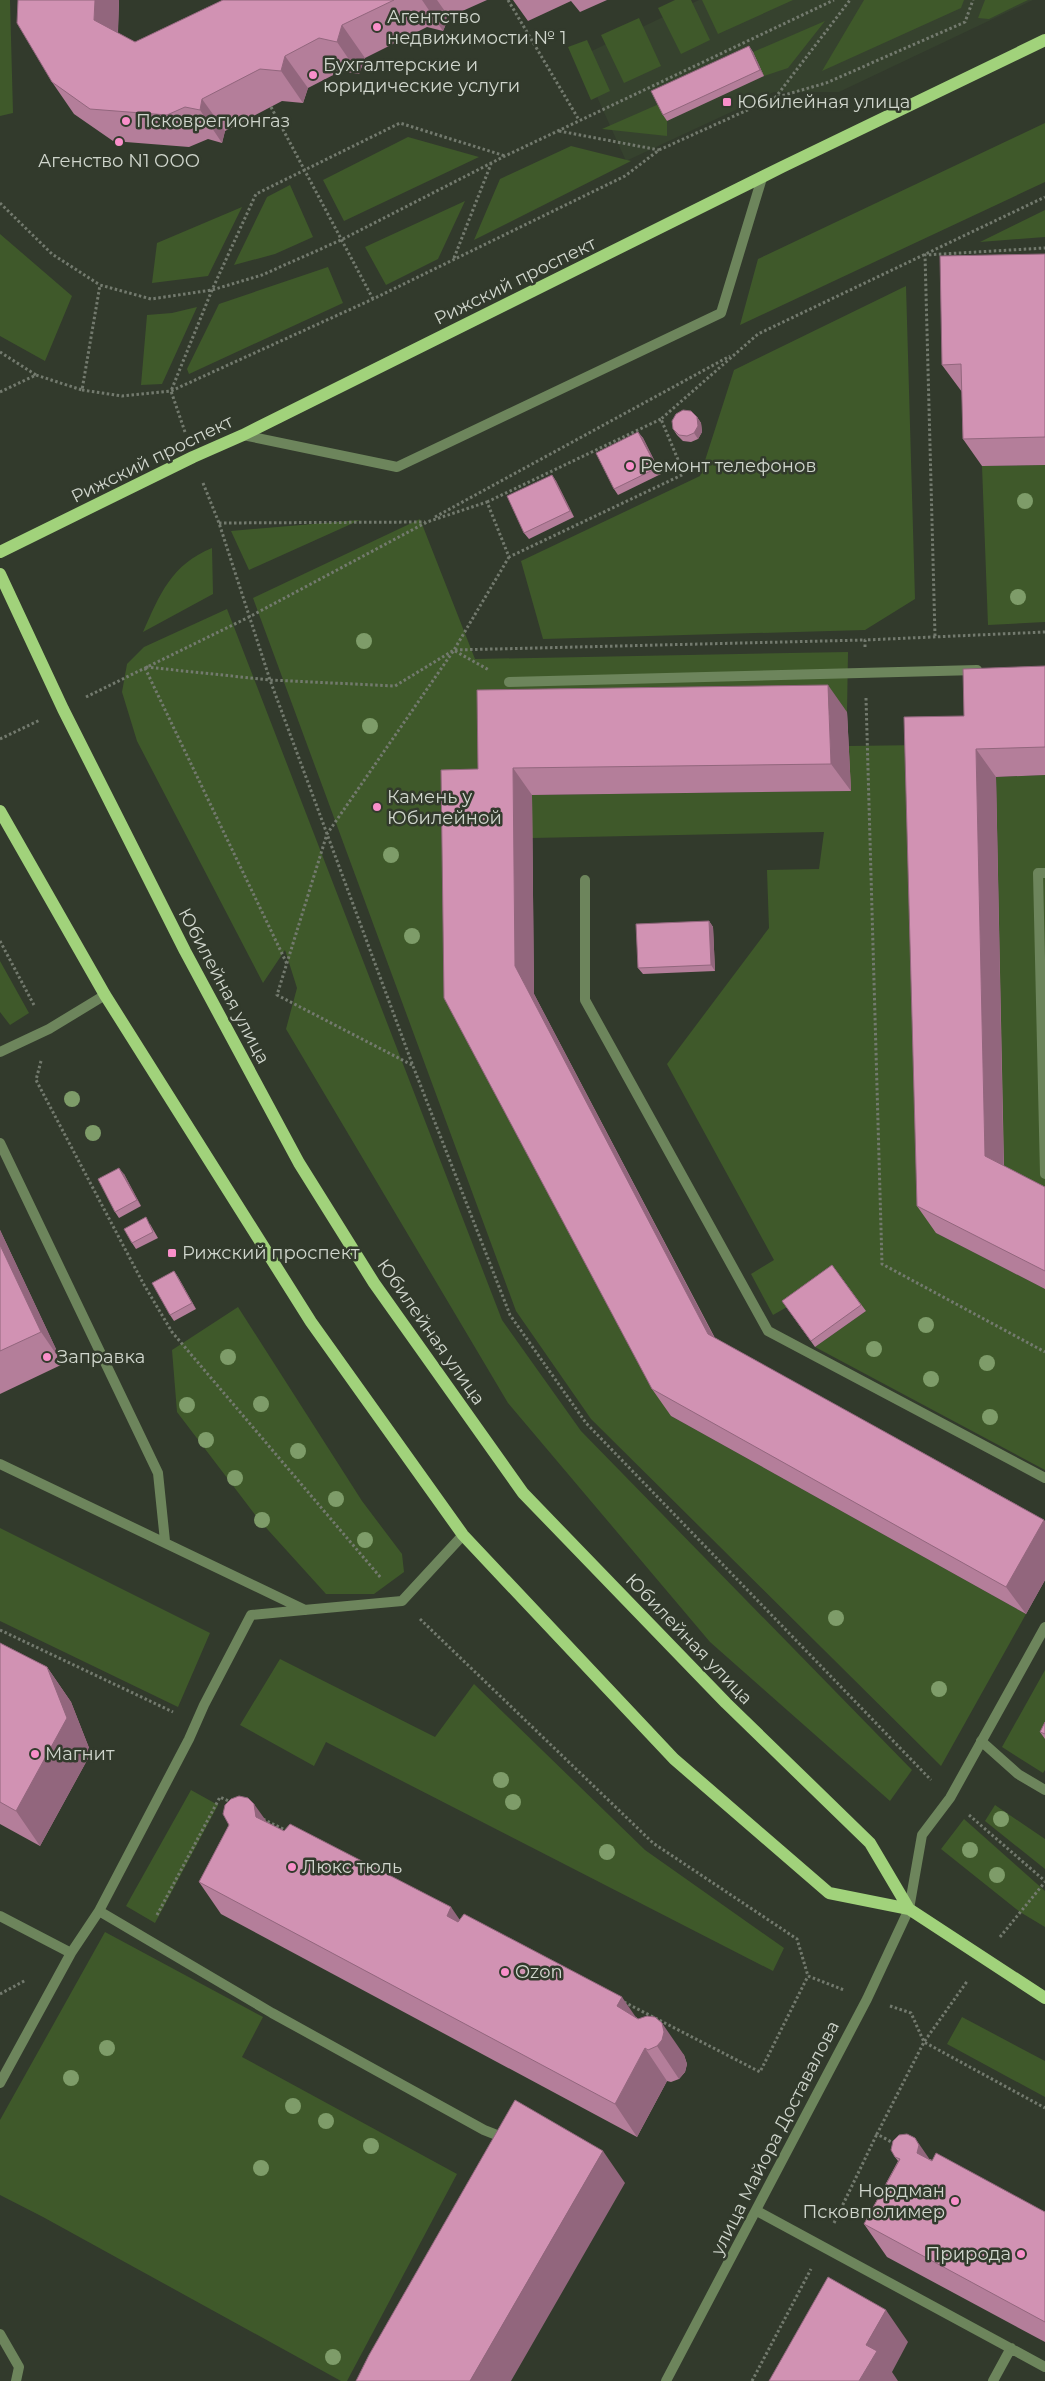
<svg xmlns="http://www.w3.org/2000/svg" width="1045" height="2381" font-family="Montserrat,sans-serif">
<style>
.built{fill:#36422e}
.green{fill:#3f592a}
.lines{fill:none;stroke-linecap:round;stroke-linejoin:round}
.path{stroke:#737a6e;stroke-width:3;stroke-dasharray:2.5 2.5;stroke-linecap:butt}
.lane{stroke:#6d855c;stroke-width:10}
.street{stroke:#6d855c;stroke-width:10}
.primary{stroke:#a1d27b;stroke-width:12}
.tree{fill:#7e9c69}
.wall{fill:#b47e9a}
.shaded-wall{fill:#92667d}
.building{fill:#d192b3;stroke:#92667d}
.poi-dot{fill:#f98fca;stroke:#323a2c;stroke-width:2}
.labels{text-anchor:middle;stroke-width:5;stroke-linejoin:round;paint-order:stroke}
.poi-label{font-size:18px;fill:#d0d6cd;stroke:#323a2c;text-anchor:start}
.street-label{font-size:18px;fill:#d0d6cd;stroke:#323a2c}
</style>
<rect width="100%" height="100%" fill="#323a2c"/>
<path class="built" d="M699 0H1033L839 92H774L626 161 579 57Z"/>
<path class="green" d="M0 0H10L13 113 0 116Z
M675 0H691L710 40 681 54 658 8Z
M702 0H793L718 34Z
M864 0H964L961 8 822 71Z
M985 0H1028L989 19 978 18Z
M639 18 661 66 624 83 601 35Z
M825 21 788 68 764 76 753 52Z
M587 40 610 91 591 100 568 47Z
M659 104 667 121V136L602 129Z
M1045 123V182L740 325 758 259Z
M408 137 479 157 344 221 323 180Z
M571 146 631 161 474 240 500 179Z
M290 185 313 237 275 254 234 265 267 197Z
M465 201 438 259 386 285 365 247Z
M242 207 208 276 152 283 157 243Z
M1045 210V237L980 242Z
M0 234 72 296 45 361 0 336Z
M328 267 343 303 189 374 187 369 219 304Z
M906 286 915 599 865 630 543 639 521 561 700 476 734 370Z
M197 307 162 384 141 385 147 315 172 313Z
M1045 465V622L988 625 982 466Z
M420 519 475 659 848 652 847 712 498 797 460 798 671 1416 1026 1614 941 1766 591 1419 516 1311 253 598Z
M360 520 249 570 231 531Z
M212 548 213 594 143 632C160 594 171 565 212 548Z
M227 609 502 1320 581 1431 912 1770 890 1801 710 1642 508 1403 286 1029 297 988 285 950 263 983 137 741 122 692 127 664 144 647Z
M923 745 936 1233 1045 1289V1470L815 1347 866 1311 787 1307 773 1315 751 1274 774 1260 667 1064 769 928 767 870 819 869 824 832 532 838V795L850 791 849 746Z
M1045 775V1204L1004 1184 996 777Z
M0 961 29 1013 10 1025 0 1012Z
M238 1307 362 1501 402 1554 404 1572 374 1594H326L259 1520 177 1412 172 1350Z
M0 1528 210 1633 178 1707 0 1621Z
M280 1659 435 1737 474 1684 645 1850 784 1948 773 1971 326 1742 314 1766 240 1725Z
M1045 1670V1770L1043 1773 1002 1747Z
M191 1790 218 1805 155 1923 126 1906Z
M995 1805 1045 1839V1869L985 1821Z
M964 1819 1045 1891V1927L1020 1912 941 1849Z
M105 1932 263 2017 242 2057 457 2174 347 2381H341L43 2217 0 2195V2120Z
M962 2017 1045 2061V2097L947 2044Z"/>
<g class="lines">
<path class="path" d="M508 0 579 120
M775 98 850 0
M271 107 373 299
M559 131 659 150
M0 203 52 254 100 285
M454 258 491 164
M0 352 36 375
M82 390 122 396 171 391 373 299 625 176 659 150 774 98 826 83 965 22 973 0
M0 392 36 375 82 390 100 285 151 299 212 290 262 275 341 240 505 156 834 0
M185 432 171 391 212 290 256 194 400 123 505 156
M203 483 219 523 270 680 413 1066 510 1315 586 1423 931 1780
M487 502 661 419
M435 517 730 356
M219 523 425 522
M935 636 925 255 1045 248
M865 647V640L1045 632
M455 651 489 670
M146 667 270 680 395 686 454 650 865 640
M145 668 287 964
M86 697 249 617 427 522 487 502 509 557 684 474 661 419 758 334 1045 197
M866 698 882 1264 1045 1352
M0 739 40 720
M0 941 35 1007
M41 1061 36 1080 143 1283 172 1332 381 1578
M412 1065 277 995 327 834 454 650 509 557
M420 1619 653 1843 797 1939 808 1976 844 1990
M0 1630 173 1712
M969 1815 1045 1881
M263 1819 289 1832
M157 1915 220 1797 231 1802
M1000 1937 1045 1882
M0 1994 26 1980
M624 2002 760 2072 808 1976
M890 2006 911 2013 924 2042 1045 2108
M895 2144 877 2134 924 2042 968 1980
M834 2223 877 2134
M752 2381 811 2269"/>
<path class="lane" d="M243 435 397 467 721 313 762 178
M0 1052 49 1029 105 995
M304 1610 402 1601 463 1535
M981 1741 1018 1774 1045 1790"/>
<path class="street" d="M509 682 977 670
M1045 873H1038L1045 1174
M585 880V1000L768 1331 1045 1478
M0 1143 158 1473 165 1541
M0 1464 303 1609
M304 1610 251 1615 204 1705 189 1739 99 1911 272 2013 484 2130 507 2139
M0 1916 71 1953
M0 2083 71 1953 99 1911
M757 2211 1045 2367
M0 2334 19 2367 16 2381
M666 2381 867 1999 909 1909 922 1835 950 1798 1045 1627
M993 2381 1011 2348"/>
<path class="primary" d="M0 552 193 457 243 435 782 167 1045 40
M0 574 63 709 185 951 299 1163 374 1283 523 1493 726 1703 870 1843 909 1909
M0 811 105 995 311 1322 463 1535 674 1759 829 1893 909 1909 1045 1998"/>
</g>
<g class="tree">
<circle cx="1025" cy="501" r="8"/>
<circle cx="1018" cy="597" r="8"/>
<circle cx="364" cy="641" r="8"/>
<circle cx="370" cy="726" r="8"/>
<circle cx="391" cy="855" r="8"/>
<circle cx="412" cy="936" r="8"/>
<circle cx="72" cy="1099" r="8"/>
<circle cx="93" cy="1133" r="8"/>
<circle cx="926" cy="1325" r="8"/>
<circle cx="874" cy="1349" r="8"/>
<circle cx="228" cy="1357" r="8"/>
<circle cx="987" cy="1363" r="8"/>
<circle cx="931" cy="1379" r="8"/>
<circle cx="261" cy="1404" r="8"/>
<circle cx="187" cy="1405" r="8"/>
<circle cx="990" cy="1417" r="8"/>
<circle cx="206" cy="1440" r="8"/>
<circle cx="298" cy="1451" r="8"/>
<circle cx="235" cy="1478" r="8"/>
<circle cx="336" cy="1499" r="8"/>
<circle cx="262" cy="1520" r="8"/>
<circle cx="365" cy="1540" r="8"/>
<circle cx="836" cy="1618" r="8"/>
<circle cx="939" cy="1689" r="8"/>
<circle cx="501" cy="1780" r="8"/>
<circle cx="513" cy="1802" r="8"/>
<circle cx="1001" cy="1819" r="8"/>
<circle cx="970" cy="1850" r="8"/>
<circle cx="607" cy="1852" r="8"/>
<circle cx="997" cy="1875" r="8"/>
<circle cx="107" cy="2048" r="8"/>
<circle cx="71" cy="2078" r="8"/>
<circle cx="293" cy="2106" r="8"/>
<circle cx="326" cy="2121" r="8"/>
<circle cx="371" cy="2146" r="8"/>
<circle cx="261" cy="2168" r="8"/>
<circle cx="333" cy="2357" r="8"/>
</g>
<path class="wall" d="M18 0H119L118 33 135 42 223 0H487L449 17 443 31 427 27 365 58 359 74 341 71 308 88 303 103 282 101 225 131 222 143 208 139 189 147 113 141 74 114 52 82Z
M513 0H607L580 12 571 1 528 21Z
M749 46 753 52 764 76 667 121 663 115Z
M1045 254V465L982 466 963 439 962 392 942 365Z
M697 417 701 423 702 432 698 439 691 442 683 441 677 435 673 429Z
M638 432 643 438 661 474 618 495 614 489Z
M552 475 556 481 574 517 529 539 524 533Z
M1045 666V775L996 777 1004 1166 1045 1187V1289L936 1233 917 1206 964 716Z
M847 712 851 791 532 795 534 994 715 1338 1044 1520 1045 1522V1580L1026 1614 671 1416 652 1389 441 770 478 769Z
M709 921 713 927 715 971 643 974 638 968Z
M124 1174 141 1206 119 1218 115 1212Z
M150 1224 158 1238 136 1249 132 1243Z
M0 1230 63 1364 0 1394Z
M832 1265 866 1311 815 1347 782 1301Z
M174 1271 178 1277 196 1309 174 1321 170 1315Z
M0 1643 47 1667 71 1702 91 1753 40 1846 0 1824Z
M1045 1722V1739L1040 1732Z
M267 1822 460 1920 636 2017 684 2055 687 2064 685 2072 679 2079 671 2082 667 2081 637 2137 221 1914 199 1882 229 1825Z
M895 2157 930 2159 1045 2212V2342L887 2257 864 2224 898 2161Z"/>
<path class="shaded-wall" d="M95 0H119L117 52 94 20Z
M422 0H437L449 17 443 31Z
M342 25 365 58 359 74 337 42Z
M749 46 753 52 764 76 760 70Z
M285 56 308 88 303 103 281 71Z
M202 99 225 131 222 143 200 110Z
M697 417 701 423 702 432 698 439 694 433Z
M638 432 643 438 661 474 657 468Z
M552 475 556 481 574 517 570 511Z
M828 685 847 712 851 791 831 764Z
M976 749 996 777 1004 1184 985 1156Z
M513 768 532 795 534 994 727 1362 708 1334 515 966Z
M709 921 713 927 715 971 711 965Z
M119 1168 124 1174 141 1206 137 1200Z
M0 1230 63 1364 41 1332 0 1245Z
M174 1271 178 1277 196 1309 192 1303Z
M1044 1520 1045 1522V1580L1026 1614 1006 1587Z
M47 1667 71 1702 91 1753 40 1846 16 1811Z
M254 1804 277 1836 256 1817Z
M451 1907 473 1939 447 1916Z
M622 1997 644 2029 617 2006Z
M662 2023 684 2055 687 2064 685 2072 679 2079 657 2046Z
M645 2048 667 2081 637 2137 615 2104Z
M915 2138 937 2170 917 2153Z
M603 2151 625 2183 511 2381H470Z
M886 2310 908 2342 892 2372 898 2381H859L866 2345Z"/>
<path class="building" d="M18 0H95L94 20 135 42 223 0H394L342 25 337 42 319 38 285 56 281 71 260 69 202 99 200 110 185 107 167 115 90 109 52 82 17 23Z
M749 46 760 70 663 115 651 91Z
M1045 254V437L963 439 961 364 942 365 940 256Z
M683 410 691 411 697 417 698 426 694 433 687 436 679 435 673 429 672 421 676 414Z
M638 432 657 468 614 489 596 453Z
M552 475 570 511 524 533 507 496Z
M1045 666V747L976 749 985 1156 1045 1187V1271L917 1206 904 717 964 716 963 669Z
M828 685 831 764 513 768 515 966 708 1334 1044 1520 1006 1587 652 1389 444 998 441 770 478 769 477 690Z
M709 921 711 965 638 968 636 924Z
M119 1168 137 1200 115 1212 98 1179Z
M146 1217 153 1232 132 1243 124 1229Z
M0 1245 41 1332 0 1351Z
M832 1265 861 1305 811 1341 782 1301Z
M174 1271 192 1303 170 1315 152 1283Z
M0 1643 47 1667 67 1718 16 1811 0 1802Z
M1045 1722V1734L1040 1732Z
M239 1796 248 1798 254 1804 256 1817 284 1831 290 1824 451 1907 447 1916 458 1922 464 1914 622 1997 617 2006 638 2019 647 2016 655 2017 662 2023 664 2032 662 2040 657 2046 648 2050 645 2048 615 2104 199 1882 229 1825 223 1814 225 1805 231 1799Z
M515 2100 603 2151 470 2381H356L369 2355Z
M907 2134 915 2138 919 2145 917 2153 932 2161 936 2153 1045 2212V2322L864 2224 900 2159 895 2157 891 2150 893 2141 899 2135Z
M828 2277 886 2310 866 2345 877 2351 859 2381H769Z"/>
<g class="poi-dot">
<circle cx="377" cy="27" r="5"/>
<circle cx="313" cy="75" r="5"/>
<rect x="722" y="97" width="10" height="10" rx="2.5"/>
<circle cx="126" cy="121" r="5"/>
<circle cx="119" cy="142" r="5"/>
<circle cx="630" cy="466" r="5"/>
<circle cx="377" cy="807" r="5"/>
<rect x="167" y="1248" width="10" height="10" rx="2.5"/>
<circle cx="47" cy="1357" r="5"/>
<circle cx="35" cy="1754" r="5"/>
<circle cx="292" cy="1867" r="5"/>
<circle cx="505" cy="1972" r="5"/>
<circle cx="955" cy="2201" r="5"/>
<circle cx="1021" cy="2254" r="5"/>
</g>
<g class="labels">
<g class="poi-label">
<text x="387" y="23">Агентство<tspan x="387" dy="21">недвижимости № 1</tspan></text>
<text x="323" y="71">Бухгалтерские и<tspan x="323" dy="21">юридические услуги</tspan></text>
<text x="737" y="108">Юбилейная улица</text>
<text x="136" y="127">Псковрегионгаз</text>
<text x="119" y="167" text-anchor="middle">Агенство N1 ООО</text>
<text x="640" y="472">Ремонт телефонов</text>
<text x="387" y="803">Камень у<tspan x="387" dy="21">Юбилейной</tspan></text>
<text x="182" y="1259">Рижский проспект</text>
<text x="57" y="1363">Заправка</text>
<text x="45" y="1760">Магнит</text>
<text x="302" y="1873">Люкс тюль</text>
<text x="515" y="1978">Ozon</text>
<text x="945" y="2197" text-anchor="end">Нордман<tspan x="945" dy="21">Псковполимер</tspan></text>
<text x="1011" y="2260" text-anchor="end">Природа</text>
</g>
<g class="street-label">
<text transform="translate(515 281) rotate(-26)" y="6">Рижский проспект</text>
<text transform="translate(152 459) rotate(-26)" y="6">Рижский проспект</text>
<text transform="translate(224 986) rotate(62)" y="6">Юбилейная улица</text>
<text transform="translate(431 1332) rotate(55)" y="6">Юбилейная улица</text>
<text transform="translate(689 1639) rotate(46)" y="6">Юбилейная улица</text>
<text transform="translate(775 2138) rotate(-63)" y="6">улица Майора Доставалова</text>
</g>
</g>
</svg>
